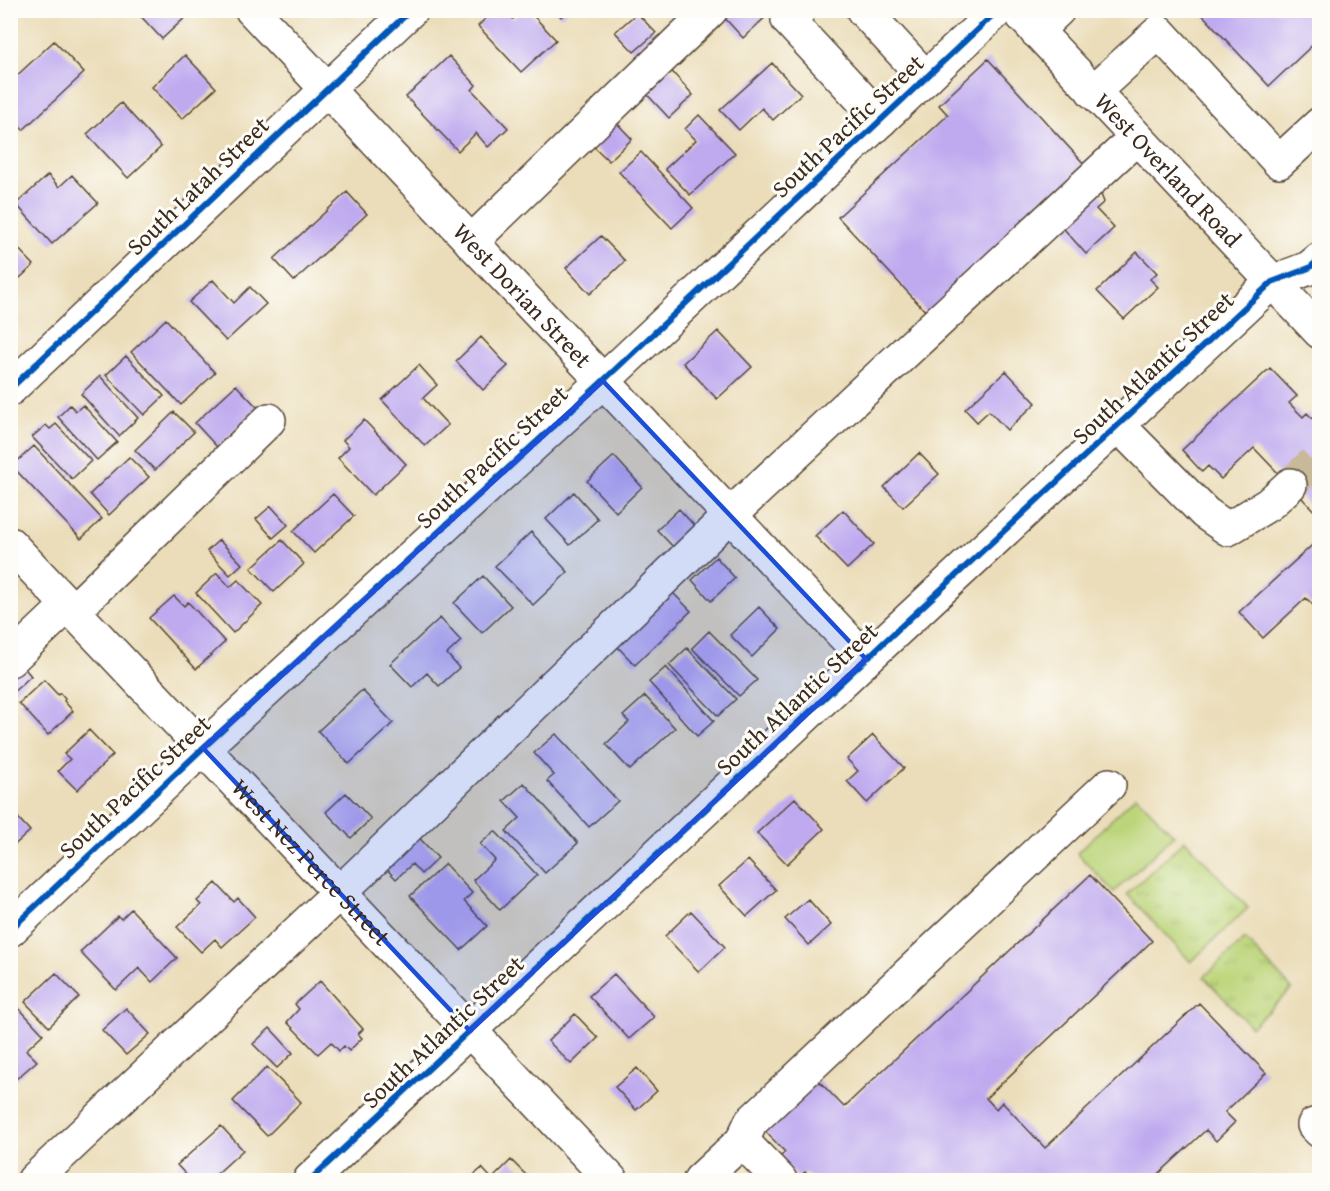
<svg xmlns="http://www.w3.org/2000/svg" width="1330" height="1191" font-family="'Gentium Book Plus',serif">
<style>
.grass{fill:#bdd57a;stroke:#7c804c;stroke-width:1.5}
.park{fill:url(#park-tufts);stroke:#7c804c;stroke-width:1.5}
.building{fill:#bfaaef}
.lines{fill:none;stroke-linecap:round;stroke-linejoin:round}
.minor-tunnel{stroke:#c8b99a;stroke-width:33;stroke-dasharray:33 16;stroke-linecap:butt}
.minor-casing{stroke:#554535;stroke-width:36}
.major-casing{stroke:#554535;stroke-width:36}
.minor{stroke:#fff;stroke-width:33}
.major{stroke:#fff;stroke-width:33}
.cycleway-casing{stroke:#fdfcf7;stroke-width:10}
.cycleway{stroke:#0057b8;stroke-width:6}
.marked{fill:#1d4ed8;fill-opacity:0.2;stroke:#1d4ed8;stroke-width:4.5;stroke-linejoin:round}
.labels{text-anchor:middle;stroke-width:6;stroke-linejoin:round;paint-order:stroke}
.street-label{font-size:24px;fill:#3b2a1e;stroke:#fdfcf7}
</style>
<defs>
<pattern id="park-tufts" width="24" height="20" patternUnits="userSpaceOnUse" patternTransform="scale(1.5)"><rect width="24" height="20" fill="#bdd57a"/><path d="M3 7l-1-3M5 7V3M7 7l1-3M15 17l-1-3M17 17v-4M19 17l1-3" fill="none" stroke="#a3b769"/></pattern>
</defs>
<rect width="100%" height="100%" fill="#fdfcf7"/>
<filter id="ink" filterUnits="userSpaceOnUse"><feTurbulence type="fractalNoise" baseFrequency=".0167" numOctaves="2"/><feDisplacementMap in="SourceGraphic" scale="12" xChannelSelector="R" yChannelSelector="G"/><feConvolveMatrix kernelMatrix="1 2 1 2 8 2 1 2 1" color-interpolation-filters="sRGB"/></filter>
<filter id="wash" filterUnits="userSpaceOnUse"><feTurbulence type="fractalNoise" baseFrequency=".008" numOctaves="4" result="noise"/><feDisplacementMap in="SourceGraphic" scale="24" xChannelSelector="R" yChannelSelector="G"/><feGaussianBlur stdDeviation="1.35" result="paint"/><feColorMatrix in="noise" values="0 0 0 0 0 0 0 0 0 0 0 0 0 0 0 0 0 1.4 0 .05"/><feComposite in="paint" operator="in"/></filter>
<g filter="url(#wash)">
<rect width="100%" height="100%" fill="#ebddb9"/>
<path class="grass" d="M1136 796 1174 835 1114 892 1077 853Z"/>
<path class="park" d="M1185 840 1248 908 1191 962 1127 894Z
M1245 939 1292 989 1251 1027 1204 977Z"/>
<g id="blocks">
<path class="building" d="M135 10H190L191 12 162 39Z
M494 10H505L513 19 522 10H528L556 40 521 72 478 26Z
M555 10H568L561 17Z
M723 10H773L743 38 720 13Z
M1198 10H1320V38L1269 86Z
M637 13 656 33 634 52 615 32Z
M54 41 84 73 23 130 10 116V82Z
M185 55 216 88 182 119 152 87Z
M449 56 476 85 472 90 508 128 488 147 476 133 458 151 406 97Z
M988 59 1086 166 927 313 838 217 948 115 939 105Z
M772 63 801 94 773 120 762 108 739 130 720 110Z
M667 66 693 95 669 118 642 89Z
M121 103 161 147 128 178 87 134Z
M699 115 735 153 690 195 665 169 696 140 685 129Z
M613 119 632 139 609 161 589 142Z
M641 152 693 208 672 228 619 172Z
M48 175 59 187 72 175 98 203 52 244 16 204Z
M1097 185 1104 202 1096 209 1114 228 1086 254 1057 221Z
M347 192 367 214 294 281 274 259Z
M601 236 625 261 590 294 566 268Z
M10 240 34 265 10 287Z
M1137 252 1157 273 1150 279 1158 287 1124 319 1097 291Z
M213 280 234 303 250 287 266 304 226 341 189 302Z
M166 319 215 373 181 405 131 352Z
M718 331 752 367 717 399 683 363Z
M481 337 508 366 483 390 456 361Z
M126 356 164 396 144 415 106 375Z
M419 365 437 385 423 398 448 425 425 446 382 400Z
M1270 368 1297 396 1289 403 1303 417 1307 413 1320 426V517L1254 448 1221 479 1208 466 1202 472 1182 450Z
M1006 371 1036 403 1007 430 989 411 977 422 965 409Z
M100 376 138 418 119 436 81 394Z
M236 385 258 408 217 447 195 423Z
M70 405 76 411 83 405 117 442 97 460 58 417Z
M174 412 194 432 155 470 135 450Z
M364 420 406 464 373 495 338 458 349 447 343 440Z
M56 424 91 461 72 479 32 437 46 425 50 429Z
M34 446 102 519 81 539 12 466Z
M919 453 939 474 903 507 884 487Z
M614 456 642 487 616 512 587 481Z
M129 457 149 477 109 515 90 494Z
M574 492 598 519 570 545 546 519Z
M333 494 354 516 314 553 293 531Z
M271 506 288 525 273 538 256 519Z
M679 509 700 532 678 552 657 530Z
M843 510 874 544 847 569 815 536Z
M531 532 568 572 533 605 495 566Z
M1320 538V612L1306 598 1263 638 1239 612Z
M219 540 242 564 230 575 207 551Z
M282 540 304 564 274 592 251 568Z
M716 557 735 578 711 601 692 580Z
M217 573 230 587 238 580 262 605 233 633 196 593Z
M483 576 511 606 482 633 454 603Z
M671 591 691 611 635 665 615 644Z
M174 596 184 606 188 602 225 642 196 669 149 618Z
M759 607 780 629 752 657 730 635Z
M440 618 461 641 447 654 459 668 439 686 427 673 412 687 390 664Z
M709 631 757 680 739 696 692 648Z
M687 648 736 699 718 716 669 665Z
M22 665 31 676 10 695V675Z
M666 667 714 721 697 736 649 682Z
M44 680 58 695 60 693 65 699 64 701 73 711 48 735 19 703Z
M362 690 393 723 349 764 318 731Z
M645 696 675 728 630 770 606 744 629 722 623 716Z
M89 730 113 755 77 790 58 771 70 759 64 754Z
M556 734 618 801 589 827 547 781 554 775 534 753Z
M873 735 904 768 867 803 847 781 858 771 847 759Z
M524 783 578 843 545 873 506 831 520 818 504 801Z
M346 793 371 819 351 838 326 812Z
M795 798 824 829 787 864 757 833Z
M10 809 30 831 10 849Z
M411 829 438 858 421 874 412 864 396 879 378 860Z
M495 831 537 875 500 910 473 880 495 860 480 844Z
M748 860 776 890 747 916 719 886Z
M445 864 472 893 464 901 487 926 461 950 410 896Z
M1090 875 1152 941 986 1098 996 1109 1002 1102 1045 1148 1199 1003 1266 1073 1225 1112 1235 1122 1216 1141 1206 1130 1152 1180H813L805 1172 799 1178 779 1158 785 1152 761 1127 815 1077 844 1107Z
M216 883 234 902 238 898 255 917 222 947 215 939 201 952 177 927 201 905 197 901Z
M808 899 831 925 809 945 785 919Z
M131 909 177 958 152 982 139 968 116 990 80 952 118 916 121 919Z
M691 911 725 947 699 972 665 936Z
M56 973 79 997 49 1027 25 1002Z
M614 974 654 1017 629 1039 589 996Z
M320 981 363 1029 358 1034 362 1038 349 1051 344 1046 339 1051 331 1042 318 1054 287 1022 299 1009 295 1004Z
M16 1005 43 1034 26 1050 37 1061 16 1079 10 1073V1010Z
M126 1008 150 1034 126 1055 102 1030Z
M575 1014 598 1038 571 1064 548 1041Z
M270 1028 293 1053 277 1068 253 1044Z
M267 1067 301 1102 267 1136 233 1101Z
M637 1068 657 1091 636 1110 615 1087Z
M221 1126 243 1150 210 1180H191L177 1165Z
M511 1160 531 1180H468L482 1168 492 1179Z"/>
</g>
</g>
<g filter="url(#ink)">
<use href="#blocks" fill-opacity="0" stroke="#554535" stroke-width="1.5"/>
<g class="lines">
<path class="minor-tunnel" d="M1290 485 1320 456"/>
<g class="minor-casing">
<g id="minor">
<path id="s1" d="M252 10 866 659"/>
<path d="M799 10 788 20 881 120"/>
<path d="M863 10 926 78"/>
<path d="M1036 31 1058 10"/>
<path d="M1093 92 1159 32 1279 162 1320 124"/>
<path d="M471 242 711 10"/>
<path d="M10 389 411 10"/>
<path d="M1118 425 1205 513 1228 529 1269 504 1290 485"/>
<path id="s2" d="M10 544 611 1180"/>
<path d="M73 611 269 420"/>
<path d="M10 660 68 605"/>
<path d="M10 930 203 748 603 381 998 10"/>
<path d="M1314 1125 1320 1131"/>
<path d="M742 1141 780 1180"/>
<path d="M34 1180 360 873 730 515 1136 138"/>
<path d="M310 1180 866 659 1272 282 1309 268 1320 259"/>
<path d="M700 1180 742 1141 751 1122 1109 785"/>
</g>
</g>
<g class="major-casing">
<g id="major">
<path id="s3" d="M1017 10 1320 332"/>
</g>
</g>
<use href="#minor" class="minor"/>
<use href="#major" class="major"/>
<g class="cycleway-casing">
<path id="cycleway" d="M10 389 411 10
M10 930 203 748 603 381 998 10
M310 1180 866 659 1272 282 1309 268 1320 259"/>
</g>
<use href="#cycleway" class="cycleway"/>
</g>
</g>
<path class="marked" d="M603 381 866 659 470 1031 203 748Z"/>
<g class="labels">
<g class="street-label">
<text transform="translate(848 126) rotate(-43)" y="8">South Pacific Street</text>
<text dy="8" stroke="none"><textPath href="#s3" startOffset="220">West Overland Road</textPath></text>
<text transform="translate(198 186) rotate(-44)" y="8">South Latah Street</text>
<text dy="8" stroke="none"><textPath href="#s1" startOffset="393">West Dorian Street</textPath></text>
<text transform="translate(1153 368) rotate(-43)" y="8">South Atlantic Street</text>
<text transform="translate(492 457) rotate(-43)" y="8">South Pacific Street</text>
<text transform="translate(797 699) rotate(-43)" y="8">South Atlantic Street</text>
<text transform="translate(135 787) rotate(-43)" y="8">South Pacific Street</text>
<text dy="8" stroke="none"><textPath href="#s2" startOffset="438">West Nez Perce Street</textPath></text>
<text transform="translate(443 1032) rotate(-43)" y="8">South Atlantic Street</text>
</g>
</g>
<rect width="1330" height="1191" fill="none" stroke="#fdfcf7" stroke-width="36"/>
</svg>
